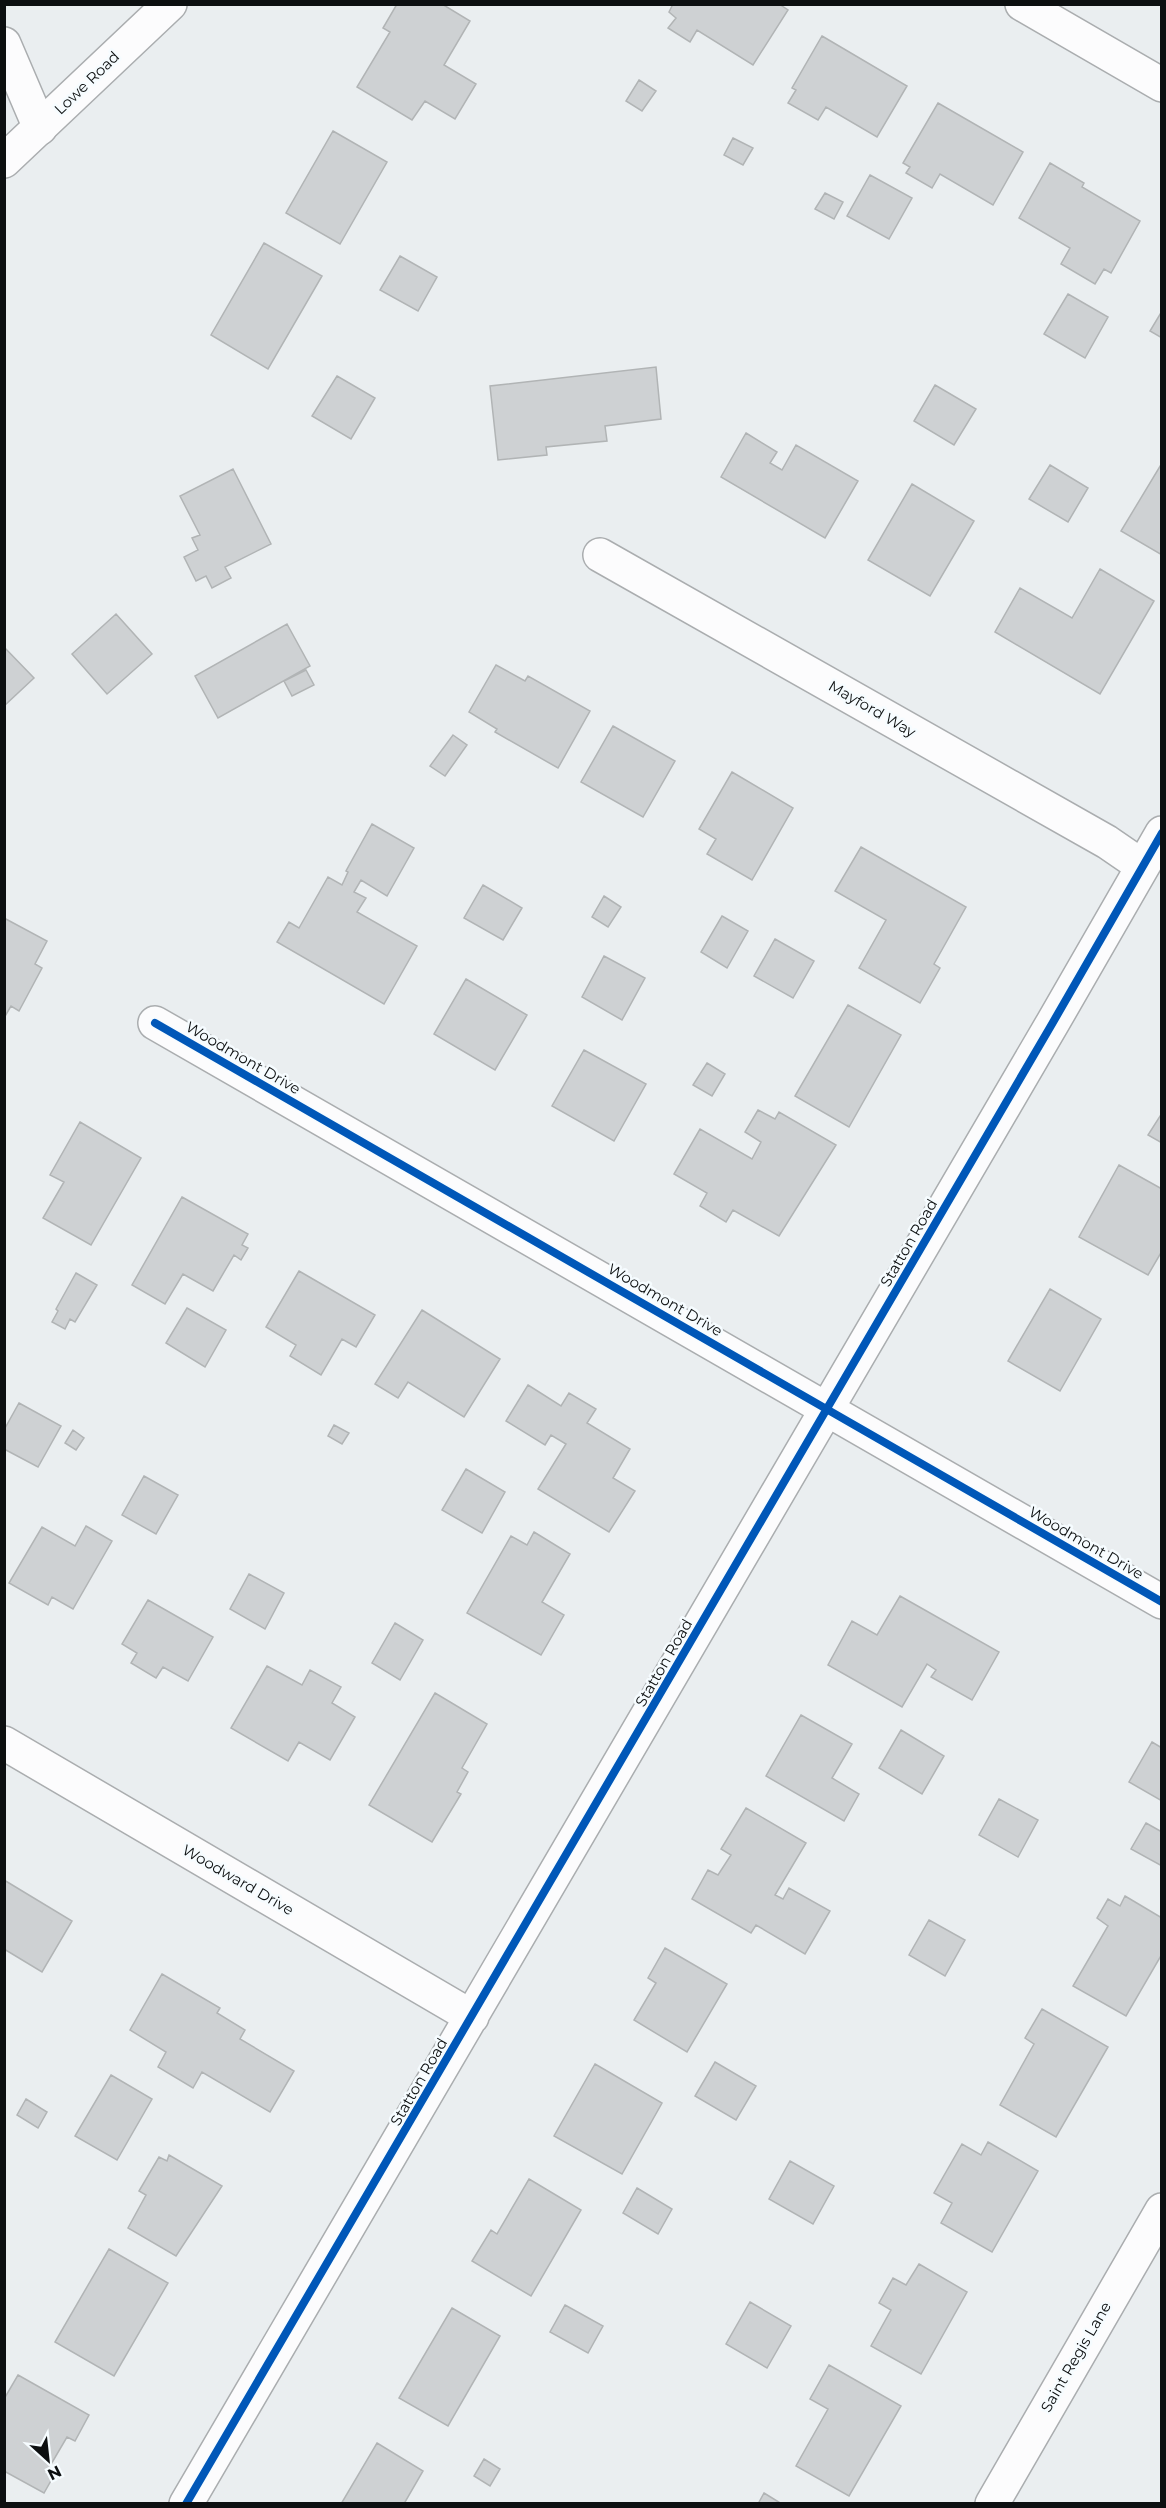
<svg xmlns="http://www.w3.org/2000/svg" width="1166" height="2508" font-family="Montserrat,sans-serif">
<style>
.building{fill:#ced1d3;stroke:#b1b4b5;stroke-width:1.5}
.lines{fill:none;stroke-linecap:round;stroke-linejoin:round}
.street-casing{stroke:#aaadaf;stroke-width:36}
.secondary-casing{stroke:#aaadaf;stroke-width:36}
.street{stroke:#fcfcfd;stroke-width:33}
.secondary{stroke:#fcfcfd;stroke-width:33}
.cycleway-casing{stroke:#f6fcff;stroke-width:11}
.cycleway{stroke:#0057b8;stroke-width:8}
.labels{text-anchor:middle;stroke-width:5;stroke-linejoin:round;paint-order:stroke}
.street-label{font-size:15px;fill:#0c0f10;stroke:#f6fcff}
</style>
<rect width="100%" height="100%" fill="#eaeef0"/>
<path class="building" d="M397 4H442L470 21 444 65 476 84 455 119 425 101 412 120 357 87 390 32 383 28Z
M673 4H779L788 10 753 65 697 30 690 42 668 28 676 18 669 12Z
M822 36 907 86 877 137 826 107 818 120 788 103 796 90 792 88Z
M639 80 656 91 642 111 626 101Z
M938 103 1023 152 993 205 940 174 932 188 906 173 910 167 903 163Z
M333 131 387 162 340 244 286 213Z
M733 138 753 148 743 165 724 155Z
M1050 163 1084 183 1082 187 1140 221 1111 273 1104 269 1095 284 1061 264 1070 248 1019 218Z
M870 175 912 198 889 239 847 216Z
M825 193 843 202 834 219 815 209Z
M264 243 322 276 268 369 211 335Z
M400 256 437 277 418 311 380 290Z
M1068 294 1108 317 1085 358 1044 334Z
M1162 311V338L1150 331Z
M656 367 661 419 605 426 607 441 546 447 547 455 498 460 490 386Z
M337 376 375 398 351 439 312 416Z
M935 385 976 409 954 445 914 421Z
M746 433 777 452 770 463 782 470 796 445 858 481 825 538 721 477Z
M1162 463V555L1121 531Z
M1050 465 1088 488 1068 522 1029 499Z
M233 469 271 544 225 567 231 578 212 588 206 576 196 581 184 557 198 550 192 538 200 535 180 496Z
M912 484 974 521 930 596 868 560Z
M1100 569 1154 601 1100 694 995 632 1020 588 1072 618Z
M116 614 152 654 107 694 72 654Z
M287 624 310 666 218 718 195 676Z
M4 647 34 678 4 706Z
M496 665 525 681 528 676 590 711 558 768 495 732 497 729 469 712Z
M306 670 314 685 292 696 284 681Z
M613 726 675 761 643 817 581 782Z
M453 735 467 745 445 776 430 766Z
M732 772 793 808 752 880 707 854 716 839 699 829Z
M372 824 414 848 387 896 361 880 354 892 366 898 357 912 417 946 384 1004 277 942 289 922 299 928 328 877 342 885 348 872 346 871Z
M861 847 966 907 934 964 940 968 920 1003 859 968 886 920 835 891Z
M483 885 522 908 503 940 464 918Z
M604 896 621 907 608 927 592 917Z
M722 916 748 931 727 968 701 952Z
M4 918 47 941 35 964 42 968 19 1011 11 1006 4 1018Z
M775 939 814 961 793 998 754 976Z
M604 956 645 978 622 1020 582 997Z
M466 979 527 1015 495 1070 434 1034Z
M848 1005 901 1035 849 1127 795 1096Z
M584 1050 646 1084 614 1141 552 1106Z
M707 1063 725 1074 712 1096 693 1085Z
M758 1110 775 1119 779 1112 836 1145 779 1236 733 1210 726 1222 700 1206 707 1193 674 1174 700 1129 752 1159 761 1142 745 1132Z
M1162 1113V1143L1148 1135Z
M80 1122 141 1158 91 1245 43 1218 64 1182 50 1175Z
M1119 1165 1162 1189V1251L1148 1275 1079 1237Z
M182 1197 248 1234 242 1245 248 1248 241 1260 234 1255 213 1291 183 1274 165 1304 132 1285Z
M299 1271 375 1315 356 1347 342 1339 321 1375 290 1356 296 1345 266 1327Z
M76 1273 97 1285 75 1322 70 1319 65 1329 52 1322 58 1311 56 1309Z
M1050 1289 1101 1319 1060 1391 1008 1361Z
M187 1308 226 1330 205 1367 166 1343Z
M422 1310 500 1359 464 1417 408 1382 398 1398 375 1384Z
M528 1385 561 1406 569 1393 596 1409 587 1423 630 1449 613 1478 635 1491 609 1532 538 1489 566 1444 551 1435 545 1445 506 1421Z
M19 1403 61 1426 38 1467 4 1449V1430Z
M334 1425 349 1433 342 1444 328 1436Z
M73 1430 84 1438 76 1450 65 1443Z
M466 1469 505 1492 482 1533 442 1510Z
M144 1476 178 1495 156 1534 122 1515Z
M86 1526 112 1541 73 1609 52 1597 48 1605 9 1583 42 1527 75 1546Z
M534 1532 570 1554 542 1602 564 1615 541 1655 467 1613 511 1536 527 1545Z
M249 1574 284 1593 265 1629 230 1609Z
M900 1596 999 1652 972 1700 931 1677 936 1670 927 1664 902 1707 828 1665 852 1621 877 1635Z
M148 1600 213 1637 188 1681 163 1667 156 1678 131 1663 137 1653 122 1644Z
M395 1623 423 1640 400 1680 372 1663Z
M267 1666 302 1685 310 1670 341 1687 332 1703 355 1717 330 1760 299 1742 288 1761 231 1728Z
M435 1693 487 1724 462 1768 468 1772 457 1792 461 1794 432 1842 369 1805Z
M801 1715 852 1744 832 1778 859 1794 844 1821 766 1776Z
M901 1730 944 1756 922 1794 879 1768Z
M1152 1742 1162 1748V1801L1129 1782Z
M999 1799 1038 1820 1018 1857 979 1835Z
M746 1808 806 1843 775 1895 783 1899 789 1888 830 1911 805 1954 756 1925 751 1933 692 1899 708 1870 718 1875 731 1855 721 1849Z
M1146 1823 1162 1832V1866L1131 1849Z
M4 1880 72 1921 42 1972 4 1949Z
M1125 1896 1162 1918V1954L1126 2016 1073 1986 1108 1926 1097 1918 1108 1899 1120 1906Z
M929 1920 965 1940 945 1976 909 1955Z
M665 1948 727 1984 687 2052 634 2020 656 1983 648 1978Z
M162 1974 220 2008 217 2013 245 2030 240 2039 294 2071 270 2112 202 2072 193 2088 158 2067 166 2052 130 2030Z
M1042 2009 1108 2047 1056 2137 1000 2105 1034 2044 1025 2038Z
M715 2062 756 2086 736 2120 695 2096Z
M595 2064 662 2103 622 2174 554 2136Z
M111 2075 152 2099 117 2160 75 2136Z
M26 2099 47 2112 38 2128 17 2115Z
M988 2142 1038 2171 992 2252 941 2223 952 2203 934 2193 962 2144 981 2155Z
M169 2155 222 2186 176 2256 128 2228 146 2195 139 2191 159 2157 167 2161Z
M790 2161 834 2186 813 2224 769 2199Z
M529 2179 581 2210 531 2296 472 2261 491 2230 497 2234Z
M637 2188 672 2209 658 2234 623 2213Z
M109 2249 168 2283 114 2376 55 2342Z
M919 2264 967 2292 921 2374 871 2346 891 2310 879 2303 893 2278 906 2285Z
M750 2302 791 2326 767 2368 726 2344Z
M565 2305 603 2326 588 2353 550 2332Z
M452 2308 500 2336 448 2426 399 2398Z
M829 2365 901 2406 849 2496 796 2466 828 2409 810 2399Z
M18 2375 89 2415 75 2441 67 2437 50 2466 57 2470 44 2493 4 2471V2399Z
M377 2443 423 2471 405 2502 408 2504H341Z
M484 2459 500 2469 490 2486 474 2476Z
M764 2493 782 2504H758Z"/>
<g class="lines">
<g class="street-casing">
<path id="street" d="M1022 4 1162 85
M4 44 40 128
M600 555 1107 842 1142 866
M155 1023 1162 1602
M4 1743 472 2017
M186 2504 1052 1024 1162 833
M992 2504 1162 2210"/>
</g>
<g class="secondary-casing">
<path id="secondary" d="M4 161 170 4"/>
</g>
<use href="#street" class="street"/>
<use href="#secondary" class="secondary"/>
<g class="cycleway-casing">
<path id="cycleway" d="M155 1023 1162 1602
M186 2504 1052 1024 1162 833"/>
</g>
<use href="#cycleway" class="cycleway"/>
</g>
<g class="labels">
<g class="street-label">
<text transform="translate(87 83) rotate(-44)" y="5">Lowe Road</text>
<text transform="translate(872 709) rotate(30)" y="5">Mayford Way</text>
<text transform="translate(243 1058) rotate(30)" y="5">Woodmont Drive</text>
<text transform="translate(909 1243) rotate(-60)" y="5">Statton Road</text>
<text transform="translate(665 1300) rotate(30)" y="5">Woodmont Drive</text>
<text transform="translate(1086 1543) rotate(30)" y="5">Woodmont Drive</text>
<text transform="translate(664 1663) rotate(-60)" y="5">Statton Road</text>
<text transform="translate(238 1880) rotate(30)" y="5">Woodward Drive</text>
<text transform="translate(419 2082) rotate(-60)" y="5">Statton Road</text>
<text transform="translate(1076 2357) rotate(-60)" y="5">Saint Regis Lane</text>
</g>
</g>
<rect width="1166" height="2508" fill="none" stroke="#0c0f10" stroke-width="12"/>
<g transform="translate(48 2460) rotate(153)" stroke="#f6fcff" stroke-width="4.5" paint-order="stroke">
<path d="M0-4.5L10 22L0 15L-10 22Z" fill="#0c0f10"/>
<text y="-9" font-size="16" font-weight="bold" text-anchor="middle" fill="#0c0f10">N</text>
</g>
</svg>
